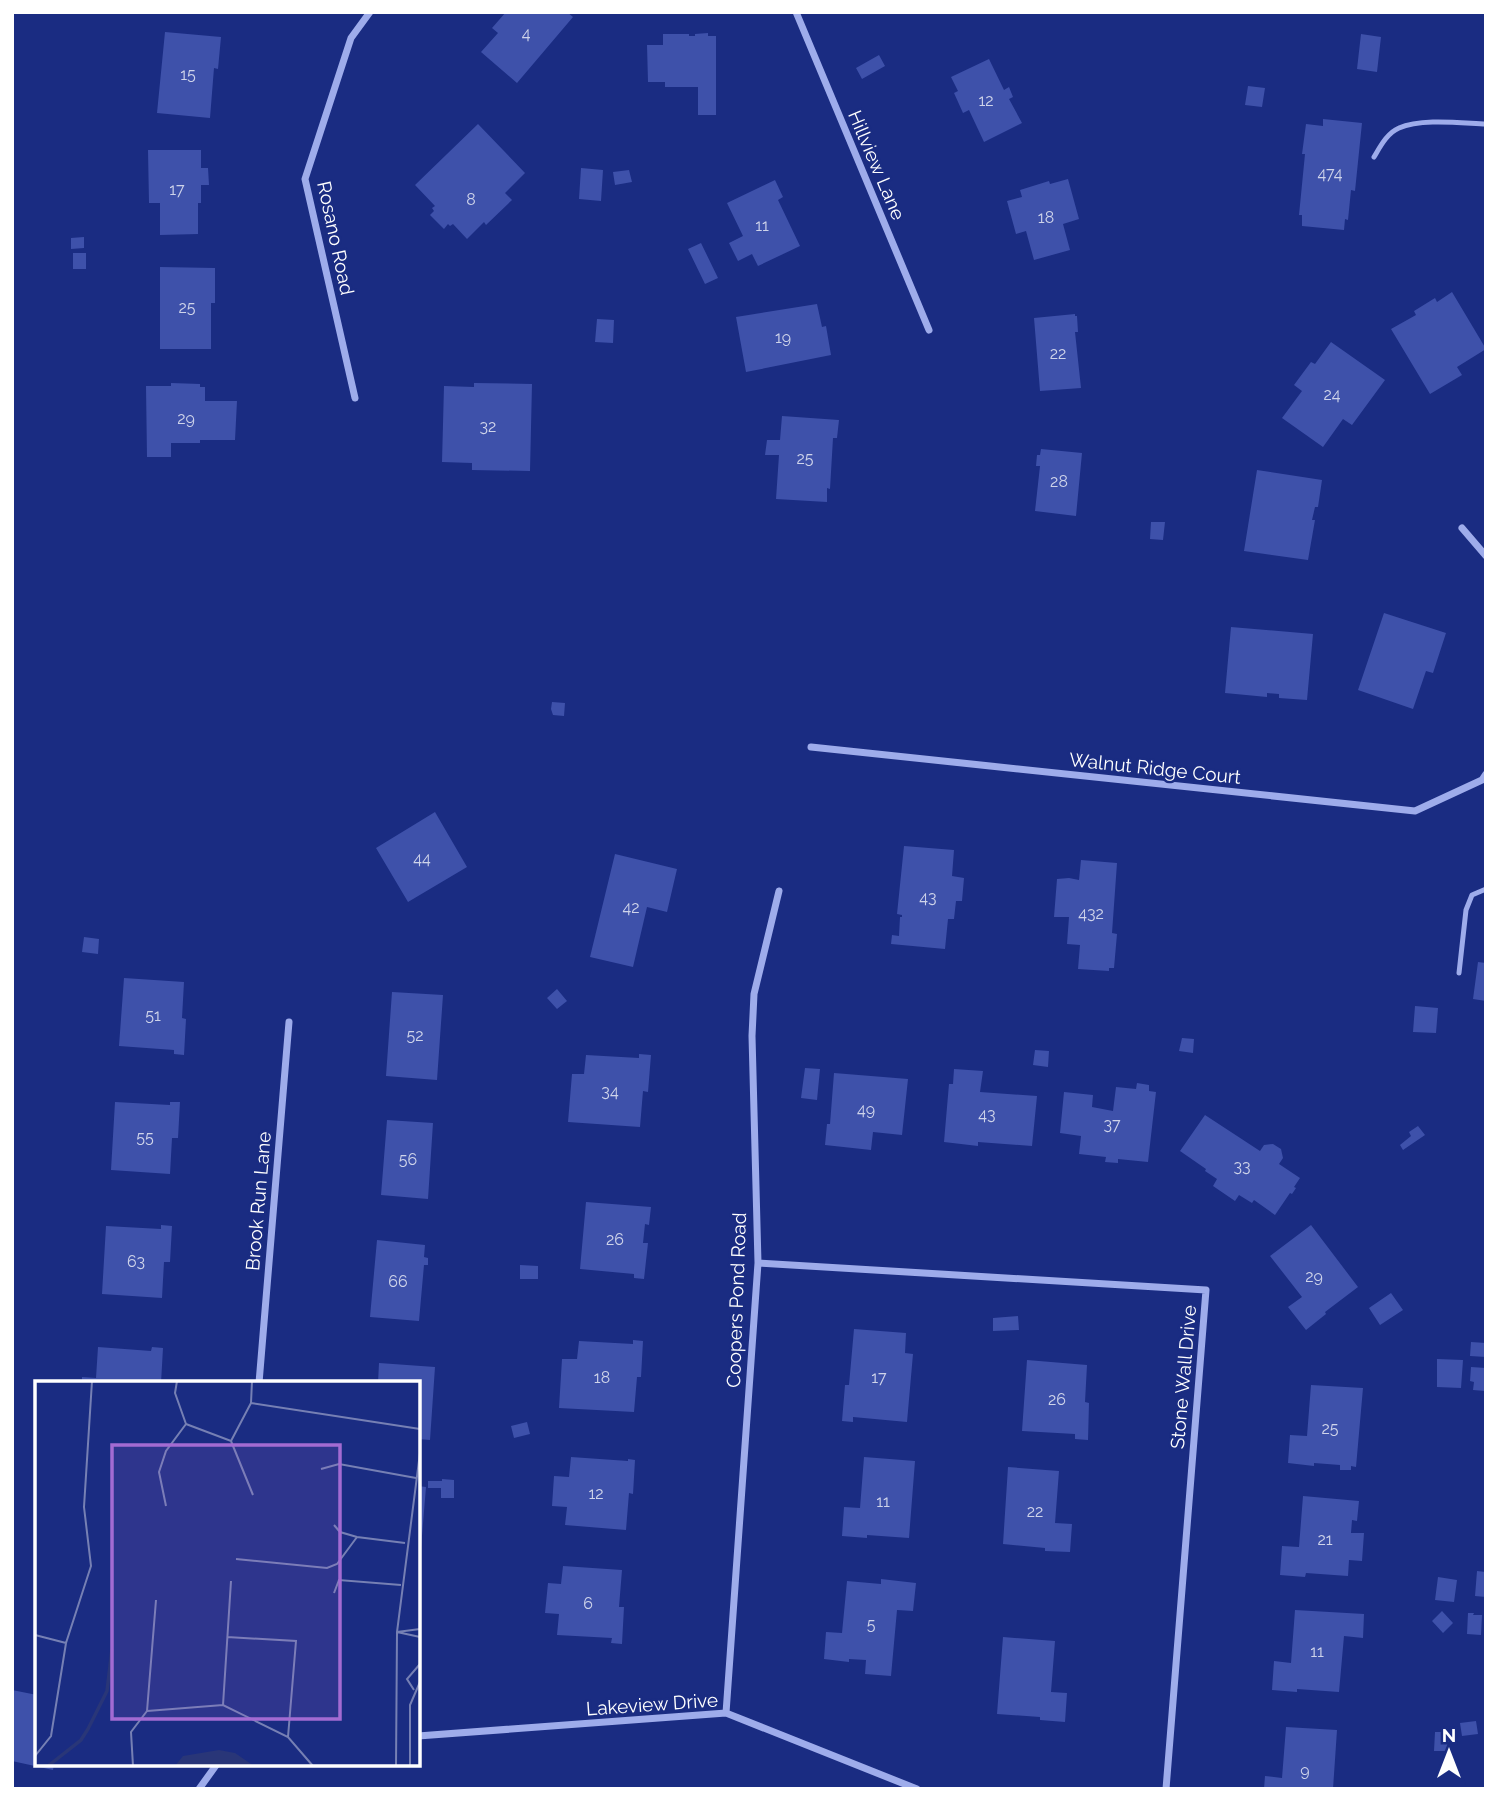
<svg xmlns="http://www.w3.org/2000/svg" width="1498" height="1801" font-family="Raleway,sans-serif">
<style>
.building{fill:#3e51aa}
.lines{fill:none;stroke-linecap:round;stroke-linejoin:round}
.lane{stroke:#9eaceb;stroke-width:5}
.street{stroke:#9eaceb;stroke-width:7}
.labels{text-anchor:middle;stroke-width:5;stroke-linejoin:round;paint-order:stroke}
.number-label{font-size:16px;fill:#cfd4ea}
.street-label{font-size:19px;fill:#fff;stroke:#1a2c82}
.inset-river{fill:none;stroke:#293678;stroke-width:3.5}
.inset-road{fill:none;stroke:#7680b4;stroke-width:2}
.view{fill:#a36bd2;fill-opacity:0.15;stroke:#a36bd2;stroke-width:3.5}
.inset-edge{fill:none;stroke:#fff;stroke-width:3.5}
</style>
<rect width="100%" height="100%" fill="#1a2c82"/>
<path class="building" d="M506 12H567L573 17 517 83 481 52 498 33 492 28Z
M165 32 221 37 218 69 214 68 210 118 157 113Z
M708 33V36H716V115H698V87H665V82H648L647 45H663V34H689V36H695V34Z
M1361 34 1381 37 1377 72 1357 69Z
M879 55 885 66 862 79 856 68Z
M989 59 1004 90 1009 87 1013 97 1009 99 1022 123 984 142 969 110 963 113 954 93 958 91 951 77Z
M1248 86 1265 88 1262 107 1245 105Z
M1323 119 1362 123 1355 191 1351 190 1348 220 1345 219 1344 230 1302 226V215H1299L1305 154H1302L1306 124 1323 126Z
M478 124 525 173 505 193 512 200 486 225 484 222 467 239 453 224 450 226 448 224 444 229 430 215 434 211 432 208 435 206 415 185Z
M148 150H201V168H208L209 185H201V203H198V234L160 235V203H149Z
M581 168 603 170 601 201 579 199Z
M629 170 632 182 615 185 613 172Z
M1068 179 1079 219 1063 224 1070 250 1034 260 1026 231 1016 234 1007 201 1022 197 1020 190 1049 181 1050 184Z
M775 180 783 197 778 200 800 246 758 266 752 254 738 261 729 243 743 236 727 203Z
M84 237V248L71 249V238Z
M701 243 718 278 705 284 688 249Z
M73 253H86V269H73Z
M160 267 215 268V303H211V349H160Z
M1452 292 1486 349 1457 367 1462 375 1430 394 1391 329 1416 315 1414 311 1435 298 1437 302Z
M817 304 822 327 826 326 831 355 746 372 736 317Z
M1075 314V316H1077L1078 332H1075L1081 388 1040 391 1034 318Z
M597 319 614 320 613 343 595 342Z
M1331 342 1385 380 1352 425 1343 419 1323 447 1282 418 1302 391 1294 385 1311 362 1315 364Z
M171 383 200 384V387H205V401H237L235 440H200V443H171V457H147L146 386H171Z
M474 383 532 384 530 471 472 470V463L442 462 444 386 474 387Z
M782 416 839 420 837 438H833L830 489 827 488V502L776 499 779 455H765L767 440H780Z
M1041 449 1082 453 1076 516 1035 511 1040 466H1036L1037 455H1040Z
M1257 470 1322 480 1318 507H1315L1312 520H1315L1308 560 1244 551Z
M1151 522H1165L1163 540 1150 539Z
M1384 613 1446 633 1433 673 1426 671 1413 709 1358 690Z
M1231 627 1313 634 1307 700 1279 698V694L1267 693V697L1225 693Z
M552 702 565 703 564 716 553 715 551 709Z
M435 812 467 867 408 902 376 848Z
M904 846 954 850 952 876 964 878 962 901H956L954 919H948L945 949 891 944 892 935 899 936 900 917H902V915L897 914Z
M615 854 677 869 667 912 647 907 633 967 590 957Z
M1081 860 1117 863 1112 933 1117 934 1114 968H1109V971L1078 969 1080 945 1067 944 1069 917H1054L1057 879 1069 878 1079 880Z
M84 937 99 939 98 954 82 952Z
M1478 962 1486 963V1001L1473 999Z
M124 978 184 982 182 1018 186 1019 184 1055 174 1054V1050L119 1046Z
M557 989 567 1001 557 1009 547 998Z
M392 992 443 995 437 1080 386 1076Z
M1415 1006 1438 1008 1436 1033 1413 1032Z
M1182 1038 1194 1039 1193 1053 1179 1051Z
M1035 1050 1049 1051 1048 1067 1033 1065Z
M639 1054 651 1055 648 1092 643 1091 640 1127 568 1122 572 1074H584L586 1055 639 1058Z
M805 1068 820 1069 817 1100 801 1098Z
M954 1069 983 1071 980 1092 1037 1096 1032 1146 978 1142V1146L944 1142 949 1084H953Z
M834 1073 908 1079 902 1135 873 1132 871 1150 825 1145 827 1124H830Z
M1137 1083 1149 1085V1091L1156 1092 1148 1162 1118 1159V1163L1105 1162 1106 1157 1079 1154 1081 1136 1060 1133 1064 1092 1093 1095 1092 1107 1113 1111 1116 1087 1136 1089Z
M115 1102 170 1105V1102H180L178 1138H172L170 1174 111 1170Z
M1205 1115 1260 1151 1264 1145 1273 1144 1281 1149 1283 1158 1279 1164 1300 1178 1294 1187 1296 1188 1292 1194 1290 1193 1275 1215 1254 1200 1252 1203 1239 1195 1235 1201 1213 1186 1217 1179 1205 1171 1206 1169 1180 1151Z
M387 1120 433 1123 428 1199 381 1195Z
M1418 1126 1425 1135 1403 1150 1400 1145 1411 1136 1409 1132Z
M586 1202 651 1207 649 1225 645 1224 643 1243H648L644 1279 634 1278V1274L580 1269Z
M161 1225 172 1226 170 1262H164L162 1298 102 1294 106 1226 161 1229Z
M1311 1225 1358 1287 1325 1312 1326 1314 1306 1330 1288 1307 1302 1297 1270 1256Z
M377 1240 425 1245 424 1257 428 1258V1265H424L419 1321 370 1317Z
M520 1265 538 1266V1279H520Z
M1391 1293 1403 1310 1380 1325 1369 1308Z
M1018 1316 1019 1330 993 1331V1318Z
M854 1329 906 1333 905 1353 913 1354 907 1422 853 1417V1422L842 1421 845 1385H849Z
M633 1340 643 1341 641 1377H637L634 1412 559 1408 562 1359H577L579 1341 633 1344Z
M1471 1342 1486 1343V1357L1470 1356Z
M98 1347 151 1351 152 1347 163 1348 161 1383H82V1377L96 1378Z
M1437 1359 1463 1360 1461 1388 1437 1387Z
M1027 1360 1087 1365 1085 1402 1089 1403 1088 1440 1075 1439V1434L1022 1431Z
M379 1363 435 1367 430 1440 418 1439V1383H378Z
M1471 1367 1486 1368 1485 1391 1473 1390 1474 1382 1470 1381Z
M1311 1385 1363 1388 1356 1467 1351 1466V1470H1340V1465L1314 1463V1466L1288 1463 1290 1435 1307 1436Z
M527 1422 530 1434 514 1438 511 1426Z
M571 1457 628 1461V1459L635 1460 633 1494 629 1493 626 1530 565 1525 567 1507 552 1506 554 1476 569 1477Z
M864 1457 915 1461 909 1538 867 1535V1538L842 1536 844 1507 860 1508Z
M1008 1467 1059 1471 1055 1523 1072 1524 1070 1552 1045 1551V1548L1003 1544Z
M442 1479 454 1480V1498H441V1488H428V1481H442Z
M418 1486 426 1487 420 1560 418 1559Z
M1303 1496 1359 1501 1357 1521 1352 1520 1351 1533H1364L1362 1561 1349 1560 1348 1576 1306 1573 1305 1577 1280 1575 1282 1546 1299 1547Z
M563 1566 622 1570 619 1607H624L622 1644 611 1643 612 1638 557 1635 559 1614 545 1613 548 1583 561 1584Z
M1477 1571 1486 1572V1597L1475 1596Z
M1438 1577 1457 1580 1454 1602 1435 1600Z
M881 1579 916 1583 913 1611 897 1610 891 1676 865 1674 866 1660 849 1659V1662L824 1659 826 1632 842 1633 847 1581 881 1584Z
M1295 1610 1364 1614 1363 1638 1344 1636 1339 1692 1297 1689V1692L1272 1690 1274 1661 1291 1663Z
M1442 1611 1453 1623 1443 1633 1432 1621Z
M1468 1613H1474L1473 1615H1482L1481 1635 1467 1634Z
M1003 1637 1055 1641 1051 1692 1067 1693 1065 1722 1040 1720V1717L997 1714Z
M12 1690 37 1695V1764H54L53 1770 12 1761Z
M1476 1721 1478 1734 1462 1736 1460 1723Z
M1286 1727 1337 1730 1333 1789H1264L1265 1776 1282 1778Z
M1435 1732H1449V1751H1434Z"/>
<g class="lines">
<path class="lane" d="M1374 157C1380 147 1387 133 1399 128 1421 118 1461 123 1486 124
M1459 973 1466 910 1472 895 1486 889"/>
<path class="street" d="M796 12 929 330
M355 398 305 179 351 38 370 12
M1462 528 1486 556
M811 747 1415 811 1482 780 1486 774
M758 1263 1206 1290 1166 1789
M259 1383 289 1022
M726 1713 758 1263 752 1036 754 994 779 891
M418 1736 726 1713 917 1789
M199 1789 217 1764"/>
</g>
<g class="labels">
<g class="number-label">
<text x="526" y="39">4</text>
<text x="188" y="80">15</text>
<text x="986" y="106">12</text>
<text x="1330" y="179">474</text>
<text x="177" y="195">17</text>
<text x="471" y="205">8</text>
<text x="1046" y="223">18</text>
<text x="762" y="231">11</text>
<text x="187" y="313">25</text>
<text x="783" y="343">19</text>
<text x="1058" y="359">22</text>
<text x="1332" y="400">24</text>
<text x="186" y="424">29</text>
<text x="488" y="432">32</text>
<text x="805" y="464">25</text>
<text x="1059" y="487">28</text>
<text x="422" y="864">44</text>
<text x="928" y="903">43</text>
<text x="631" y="913">42</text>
<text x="1091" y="919">432</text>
<text x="153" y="1021">51</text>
<text x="415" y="1041">52</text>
<text x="610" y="1097">34</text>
<text x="866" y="1115">49</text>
<text x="987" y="1120">43</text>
<text x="1112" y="1130">37</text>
<text x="145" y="1143">55</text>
<text x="408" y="1165">56</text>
<text x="1242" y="1172">33</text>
<text x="615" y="1245">26</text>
<text x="136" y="1267">63</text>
<text x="1314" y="1282">29</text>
<text x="398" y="1287">66</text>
<text x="602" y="1383">18</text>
<text x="879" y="1383">17</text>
<text x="1057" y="1405">26</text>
<text x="1330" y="1434">25</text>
<text x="596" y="1499">12</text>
<text x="883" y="1507">11</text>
<text x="1035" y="1517">22</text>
<text x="1325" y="1545">21</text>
<text x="588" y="1609">6</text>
<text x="871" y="1630">5</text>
<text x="1317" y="1657">11</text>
<text x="1305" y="1776">9</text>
</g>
<g class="street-label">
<text transform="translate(877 165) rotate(67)" y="7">Hillview Lane</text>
<text transform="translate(336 238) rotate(78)" y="7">Rosano Road</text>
<text transform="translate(1155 768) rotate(6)" y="7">Walnut Ridge Court</text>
<text transform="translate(258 1201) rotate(-85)" y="7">Brook Run Lane</text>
<text transform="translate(736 1300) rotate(-88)" y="7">Coopers Pond Road</text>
<text transform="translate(1183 1377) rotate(-85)" y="7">Stone Wall Drive</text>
<text transform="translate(652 1704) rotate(-4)" y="7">Lakeview Drive</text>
</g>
</g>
<g transform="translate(35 1381)">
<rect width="385" height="385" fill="#1a2c82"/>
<path d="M184 369 200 372 219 385H140L148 375Z" fill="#293678"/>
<path class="inset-river" d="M13 385 46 359 53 348 72 310 77 268"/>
<path class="inset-road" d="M142 0 140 12 151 43M216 22 385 48M151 43 196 60 216 22 217 0M196 60 218 114M286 88 304 83 381 97M131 125 124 91 131 70 151 43M299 144 305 151 322 156 370 162M201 178 292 187 302 183 322 156M299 212 304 199 366 204M362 251 385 256M362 251 385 248M0 254 31 262M192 256 261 260 253 356M379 309 372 298 385 283M188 324 196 200M112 330 188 324 253 356 278 385M0 375 16 355 31 262 56 185 49 126 57 0M98 385 96 351 112 330 121 219M361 385 362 251 385 72M375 385V324L385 301"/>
<path class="view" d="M77 64H305V338H77Z"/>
<rect width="385" height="385" class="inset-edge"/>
</g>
<rect width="1498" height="1801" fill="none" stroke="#ffffff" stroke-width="28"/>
<g transform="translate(1449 1752)" stroke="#1a2c82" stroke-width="5" paint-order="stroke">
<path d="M0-5L12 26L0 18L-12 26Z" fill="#ffffff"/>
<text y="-10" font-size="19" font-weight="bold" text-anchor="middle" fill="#ffffff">N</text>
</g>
</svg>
